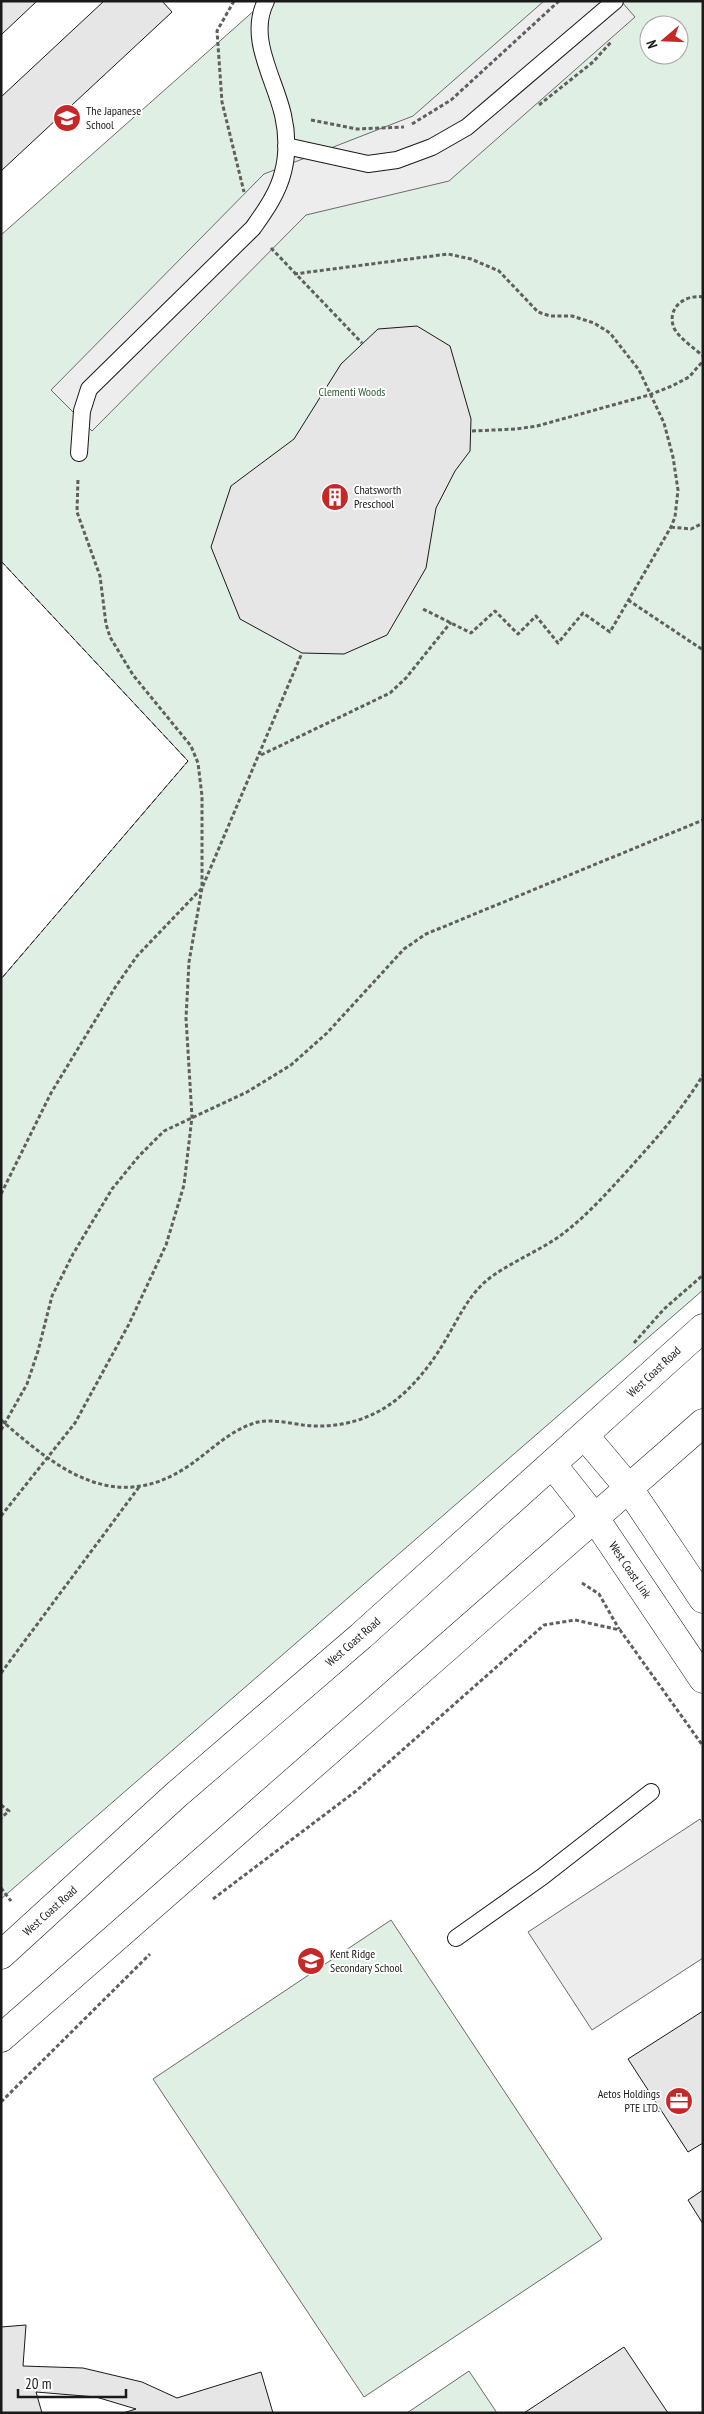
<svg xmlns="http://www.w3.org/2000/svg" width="704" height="2414" font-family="'PT Sans Narrow',sans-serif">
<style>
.green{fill:#e0efe3;stroke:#6a6a6a;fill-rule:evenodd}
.parking{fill:#ededed;stroke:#6a6a6a}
.building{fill:#e6e6e6;stroke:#1a1a1a}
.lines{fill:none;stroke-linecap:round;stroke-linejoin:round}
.lane-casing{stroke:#1a1a1a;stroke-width:18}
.secondary-casing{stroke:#1a1a1a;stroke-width:29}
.path{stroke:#5f5f5f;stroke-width:3;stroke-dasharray:4 2.5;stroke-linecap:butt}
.lane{stroke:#fff;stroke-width:16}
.secondary{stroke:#fff;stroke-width:28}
.fence{stroke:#1a1a1a;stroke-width:1;stroke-dasharray:6 2.5;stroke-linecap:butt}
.labels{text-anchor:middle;stroke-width:4;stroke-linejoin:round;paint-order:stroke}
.poi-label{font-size:12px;fill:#1a1a1a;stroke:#fff;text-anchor:start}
.park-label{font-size:12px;fill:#2b5a34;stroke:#fff}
.street-label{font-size:12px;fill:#1a1a1a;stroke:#fff}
</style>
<rect width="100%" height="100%" fill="#fff"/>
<path class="green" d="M265 1H703V1290L1 1899V979L188 761 1 561V235ZM649 25H679V55H649Z
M391 1920 602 2239 364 2397 153 2079Z
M469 2371 497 2413H407Z"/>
<path class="parking" d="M544 1H621L635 17 449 181 306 215 92 431 51 390 264 174 413 116Z
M700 1819 703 1824V1958L592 2030 528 1932Z"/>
<path class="building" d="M1 1H37L1 35Z
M104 1H162L172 12 1 171V97Z
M417 326 450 346 471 419 470 451 455 471 436 508 426 568 387 635 344 654 302 653 240 619 211 547 231 486 294 439 341 364 378 329Z
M703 2011V2143L688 2152 628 2059Z
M703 2190V2224L688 2200Z
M26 2325 23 2366 83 2368 142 2382 177 2398 261 2372 273 2413H123L136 2409 96 2397 36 2392 42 2413H1V2327Z
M624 2347 668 2413H524Z"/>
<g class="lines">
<g class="lane-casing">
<path id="lane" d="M286 146 368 164 397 160 432 147 467 127 615 1
M79 453 82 411 89 389 253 228C265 211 278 193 283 172 288 154 287 132 283 115 275 79 247 38 266 1
M456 1938 542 1877 651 1792"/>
</g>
<g class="secondary-casing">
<path id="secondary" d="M585 1436 628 1487 703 1599
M552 1464 594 1517 703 1679
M1 1955 176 1795 361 1636 703 1328
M1 2038 703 1423"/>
</g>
<path class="path" d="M234 1 217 31 222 102 244 192
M539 105 593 62 611 42
M311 120 357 129 404 127
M412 124 451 100 559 1
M271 248 362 343
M294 274 448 254 471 259 499 271 538 312 550 316H572L594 323 610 333 639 370 664 423 673 457 678 490 675 517 671 527 610 632 583 613 558 643 536 616 518 634 495 611 471 633 421 608
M703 297C685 294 666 308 674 328 679 338 694 348 703 356
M472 431 516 429 537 426 649 395 672 386 689 377 703 361
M671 527 691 529 703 523
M628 600 703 650
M261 755 390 693 406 678 451 622
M1 1194 51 1093 116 986 137 956 202 888 302 653
M634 1343 664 1309 703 1275
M1 1420C57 1469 114 1515 187 1467 211 1451 229 1430 258 1422 271 1419 289 1423 303 1425 336 1429 369 1421 396 1400 418 1382 435 1359 449 1334 461 1313 471 1292 491 1277 512 1262 536 1252 557 1238 584 1219 606 1194 628 1170 655 1140 682 1110 703 1075
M1 1430 27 1384 38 1351 52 1296 73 1254 112 1189 139 1156 164 1131 247 1092 291 1065 327 1033 404 949 426 934 703 820
M1 1516 75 1423 129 1324 166 1245 184 1185 192 1117 186 1018 189 962 202 888V796L198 763 191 746 133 675 110 637 106 624 100 576 77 512 78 478
M582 1583 599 1594 619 1629
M1 1673 139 1487
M1 1805 9 1811 1 1818
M1 1888 11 1901
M213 1899 356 1791 544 1625 575 1620 620 1630 703 1746
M1 2102 150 1954"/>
<use href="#lane" class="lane"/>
<use href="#secondary" class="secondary"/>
<path class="fence" d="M1 561 188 761 1 979"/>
</g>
<defs>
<g id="school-disc" transform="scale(1.4375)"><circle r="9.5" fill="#c62828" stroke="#fff"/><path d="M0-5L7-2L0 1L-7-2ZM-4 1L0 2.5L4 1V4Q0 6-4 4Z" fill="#fff"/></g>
<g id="building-disc" transform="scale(1.4375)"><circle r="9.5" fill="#c62828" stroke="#fff"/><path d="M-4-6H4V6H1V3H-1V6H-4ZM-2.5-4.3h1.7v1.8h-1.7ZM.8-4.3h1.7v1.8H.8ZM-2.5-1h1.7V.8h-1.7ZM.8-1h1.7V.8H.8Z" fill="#fff"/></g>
<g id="office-disc" transform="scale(1.4375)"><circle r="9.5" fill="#c62828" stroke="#fff"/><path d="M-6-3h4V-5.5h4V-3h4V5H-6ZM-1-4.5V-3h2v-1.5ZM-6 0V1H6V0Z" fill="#fff"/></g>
</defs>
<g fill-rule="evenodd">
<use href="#school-disc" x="67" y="118"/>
<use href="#building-disc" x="335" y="497"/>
<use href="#school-disc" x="311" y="1961"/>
<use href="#office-disc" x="679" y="2101"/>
</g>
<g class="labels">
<g class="poi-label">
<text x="86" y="115">The Japanese<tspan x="86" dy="14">School</tspan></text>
<text x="354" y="494">Chatsworth<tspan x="354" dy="14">Preschool</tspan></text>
<text x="330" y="1958">Kent Ridge<tspan x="330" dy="14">Secondary School</tspan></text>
<text x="660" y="2098" text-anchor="end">Aetos Holdings<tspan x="660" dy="14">PTE LTD.</tspan></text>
</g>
<g class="park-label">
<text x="352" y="396">Clementi Woods</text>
</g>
<g class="street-label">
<text transform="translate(654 1372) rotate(-43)" y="4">West Coast Road</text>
<text transform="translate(630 1570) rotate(56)" y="4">West Coast Link</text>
<text transform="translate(353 1642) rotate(-41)" y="4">West Coast Road</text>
<text transform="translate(50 1911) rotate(-42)" y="4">West Coast Road</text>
</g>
</g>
<rect width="704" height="2414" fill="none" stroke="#1a1a1a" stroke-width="5"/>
<g transform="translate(664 40) rotate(251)"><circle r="24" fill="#ffffff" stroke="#a3a3a3"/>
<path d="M0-4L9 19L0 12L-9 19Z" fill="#c62828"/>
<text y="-8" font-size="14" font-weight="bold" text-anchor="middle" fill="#1a1a1a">N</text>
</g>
<path d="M18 2389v8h108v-8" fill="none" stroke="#1a1a1a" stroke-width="2.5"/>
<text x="25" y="2389" font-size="15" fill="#1a1a1a" stroke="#ffffff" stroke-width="4" paint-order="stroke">20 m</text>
</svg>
